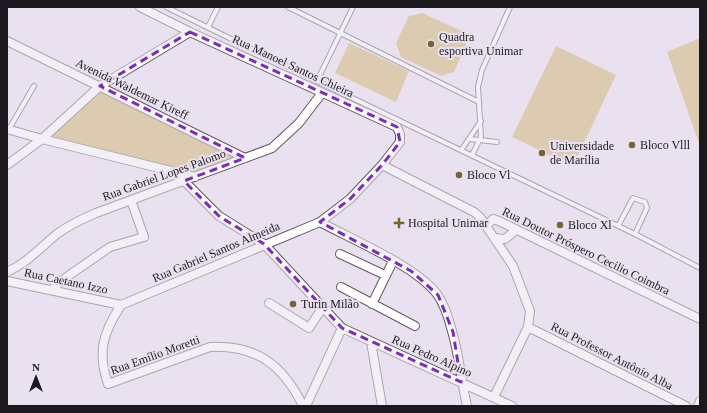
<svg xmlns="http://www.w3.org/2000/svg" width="707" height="413" font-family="'Times New Roman',serif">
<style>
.green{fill:#cdaf67}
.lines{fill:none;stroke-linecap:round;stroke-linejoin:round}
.service-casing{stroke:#605965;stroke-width:6}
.minor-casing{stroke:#605965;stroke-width:10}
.service{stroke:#fff;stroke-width:4}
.minor{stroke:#fff;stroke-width:8}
.marked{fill:none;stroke:#7b2cbf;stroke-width:3;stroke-dasharray:8 5;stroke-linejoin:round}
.poi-dot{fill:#776332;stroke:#e9e1ef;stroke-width:1.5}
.labels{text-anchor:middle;stroke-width:4;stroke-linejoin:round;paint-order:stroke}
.poi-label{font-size:12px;fill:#1c191e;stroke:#e9e1ef;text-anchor:start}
.street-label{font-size:12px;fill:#1c191e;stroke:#e9e1ef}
</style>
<rect width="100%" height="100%" fill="#e9e1ef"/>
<path class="green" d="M422 13 462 31 466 45 454 72 441 76 401 57 396 43 409 16Z
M700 38V146L667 52Z
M349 43 409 71 396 102 335 73Z
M556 46 616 75 573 166 512 137Z
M100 86 245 158 195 177 42 139Z"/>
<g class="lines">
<g class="service-casing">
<path id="service" d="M166 7 317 81 353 7
M288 7 479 102
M208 27 218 7
M317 81 635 234 700 268
M9 129 34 86
M470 139 497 142
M462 149 481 121
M472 155 481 137 478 87 482 70 510 7
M618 226 633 198 645 202 647 208 635 234"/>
</g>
<g class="minor-casing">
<path id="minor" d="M140 7 190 32 397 127 400 134V142L382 165 350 199 320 222 121 305C103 333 97 352 108 384L210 347C257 345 283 365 303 406
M7 41 245 158
M7 129 42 139 195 177
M7 165 42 139 100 86 190 32
M382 165 474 212 480 217 513 266 530 311 528 327 494 397
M184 181 219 216 264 244 342 328 512 406
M320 222C353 240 414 265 437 294 444 304 449 319 452 331 459 354 461 381 467 406
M486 226 493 219 499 221 700 319
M494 238 505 239 516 230
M340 254 385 275
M7 272C27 263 40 248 57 234 69 225 82 219 96 213L272 148 299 123 322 93
M7 281 121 305
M341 287 415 326
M51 290 68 276 110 247 144 237 131 200
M269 303 309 328 323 307
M372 304 393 261
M528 327 686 406
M371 342 382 406
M306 406 342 328
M698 406 700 401"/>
</g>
<use href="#service" class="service"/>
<use href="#minor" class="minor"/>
</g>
<path d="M0 0H707V413H0ZM190 32 397 127 400 142 382 165 350 199 320 222 411 271 438 295 453 332 461 382 342 328 264 244 219 216 184 181 245 158 100 86Z" fill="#e9e1ef" fill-opacity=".55" fill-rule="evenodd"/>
<path class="marked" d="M190 32 397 127 400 142 382 165 350 199 320 222 411 271 438 295 453 332 461 382 342 328 264 244 219 216 184 181 245 158 100 86Z"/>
<g class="poi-dot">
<circle cx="431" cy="44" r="4"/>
<circle cx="632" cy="145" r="4"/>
<circle cx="542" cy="153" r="4"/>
<circle cx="459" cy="175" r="4"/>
<path d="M397 217h4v4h4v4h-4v4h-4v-4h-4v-4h4z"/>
<circle cx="560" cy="225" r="4"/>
<circle cx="293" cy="304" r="4"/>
</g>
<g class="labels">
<g class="poi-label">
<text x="439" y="41">Quadra<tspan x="439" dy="14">esportiva Unimar</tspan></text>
<text x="640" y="149">Bloco Vlll</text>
<text x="550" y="150">Universidade<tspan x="550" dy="14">de Marília</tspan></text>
<text x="467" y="179">Bloco Vl</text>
<text x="408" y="227">Hospital Unimar</text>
<text x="568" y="229">Bloco Xl</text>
<text x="301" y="308">Turin Milão</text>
</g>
<g class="street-label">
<text transform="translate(293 66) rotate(25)" y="4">Rua Manoel Santos Chieira</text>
<text transform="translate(132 89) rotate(26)" y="4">Avenida Waldemar Kireff</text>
<text transform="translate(164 175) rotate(-20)" y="4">Rua Gabriel Lopes Palomo</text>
<text transform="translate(586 251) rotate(26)" y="4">Rua Doutor Próspero Cecilio Coimbra</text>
<text transform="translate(216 252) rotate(-23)" y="4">Rua Gabriel Santos Almeida</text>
<text transform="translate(66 281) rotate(12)" y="4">Rua Caetano Izzo</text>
<text transform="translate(155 355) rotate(-20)" y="4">Rua Emílio Moretti</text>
<text transform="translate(432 356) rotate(24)" y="4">Rua Pedro Alpino</text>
<text transform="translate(612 356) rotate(27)" y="4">Rua Professor Antônio Alba</text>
</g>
</g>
<rect width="707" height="413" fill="none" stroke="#1c191e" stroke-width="16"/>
<g transform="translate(36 377)" stroke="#e9e1ef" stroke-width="3" paint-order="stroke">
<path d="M0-3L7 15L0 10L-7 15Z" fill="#1c191e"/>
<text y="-6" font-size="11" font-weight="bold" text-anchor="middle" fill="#1c191e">N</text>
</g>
</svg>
